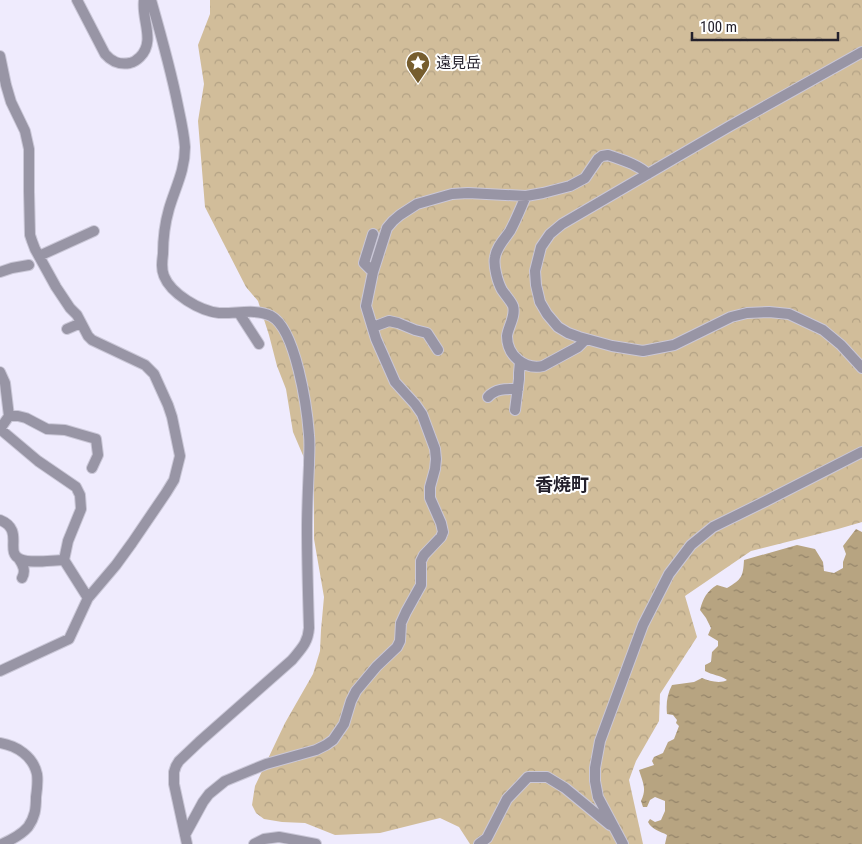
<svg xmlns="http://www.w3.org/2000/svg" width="862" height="844" font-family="'Roboto Condensed','Noto Sans JP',sans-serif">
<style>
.forest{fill:url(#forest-crowns)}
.water{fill:url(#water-ripples)}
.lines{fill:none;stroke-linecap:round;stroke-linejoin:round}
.minor-casing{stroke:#cac7d7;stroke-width:12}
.minor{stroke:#9895a5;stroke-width:10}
.labels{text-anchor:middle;stroke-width:4;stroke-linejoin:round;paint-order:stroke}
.poi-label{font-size:15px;fill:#24212c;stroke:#fff;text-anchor:start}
.quarter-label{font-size:18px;font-weight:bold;fill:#24212c;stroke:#fff}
</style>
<defs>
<pattern id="forest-crowns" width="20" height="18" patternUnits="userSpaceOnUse" patternTransform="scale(1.25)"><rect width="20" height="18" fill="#d1bd9a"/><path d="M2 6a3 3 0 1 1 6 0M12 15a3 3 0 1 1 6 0" fill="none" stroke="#b3a285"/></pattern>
<pattern id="water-ripples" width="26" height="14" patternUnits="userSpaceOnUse" patternTransform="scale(1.25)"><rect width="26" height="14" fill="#b7a481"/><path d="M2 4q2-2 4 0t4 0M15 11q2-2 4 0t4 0" fill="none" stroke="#95856a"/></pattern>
</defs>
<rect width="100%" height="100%" fill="#efebfd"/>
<path class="forest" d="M210 0H862V522L838 529 751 551 685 596 697 637 660 694 659 721 636 761 629 780 643 844H470L459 827 440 818 380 833 335 835 305 823 282 822 264 819 256 813 252 805 255 786 285 723 313 674 320 651 321 630 324 597 314 539V491L305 460 293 432 286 389 277 366 269 335 258 301 246 287 205 207 198 121 204 84 198 45 210 14Z"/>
<path class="water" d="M856 529 862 532V844H665L667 835C660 831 652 830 648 822L650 819 655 822 661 820 665 811V801L655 797 650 800 647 807H643L641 801C647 789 643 783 639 770L654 765 652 761 654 757 663 753 668 742 674 739 679 726 676 723 677 720 673 715 667 714C666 703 667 695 672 685L694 682 702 678C709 681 720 684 727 680 720 675 712 675 705 671V665L711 662 712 652 718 646V641L708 635 711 628 706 618 700 610C703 598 707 591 717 585L727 588C742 579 743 577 744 560L797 545 815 549 823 562 824 571 834 573 843 568V562L846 554 843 546Z"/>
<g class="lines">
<g class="minor-casing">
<path id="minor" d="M77 0 105 54C112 62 119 65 130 63 134 62 137 60 140 57 156 41 141 19 144 0
M151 0C161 35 171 70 178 106 181 120 184 133 185 147 185 171 175 188 169 209 165 223 163 239 163 254 162 262 161 269 164 276 171 294 200 311 219 313 236 314 255 308 271 316 296 329 307 408 309 435 310 445 309 455 309 465 308 487 307 508 307 529 307 562 308 595 309 628 308 643 301 649 292 660L199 742 179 761 176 766 174 772V784L187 844
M862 52 730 126 562 224 550 234 541 247 535 271 536 285 540 302 547 314 558 327 568 333 579 337 612 346 643 351 674 345 731 317 747 313 769 312 789 314 823 330 841 345 862 368
M0 56 6 85 11 102 25 131 29 149V191L30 235 32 241 35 249 56 287 70 308 77 315 88 336 92 340 145 365 154 374 168 405 172 417 180 456 174 480 166 493 132 543 116 565 88 598 69 639 0 671
M526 196C521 207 516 220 510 231 504 240 497 246 495 257 493 266 498 283 502 290 506 296 511 301 513 306 516 316 508 327 507 336 507 356 525 370 543 366L578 347 586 339
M39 256 94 231
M0 272 12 268 29 265
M373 272 364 263 373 234
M239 313 259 344
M373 327 389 321 398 323 415 330 427 333 438 350
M67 329 81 323
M0 372 5 383 9 416 0 429
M488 397C496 388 507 389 518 389
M515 410 519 379V373L520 362
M9 416H18L26 418 47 429 65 430 96 439 98 455 92 468
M0 429 38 461 76 487 80 495 81 509 68 541 64 560 88 598
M0 520C25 530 4 552 20 559 30 564 52 560 64 560
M19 559C23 565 26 571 22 578
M0 743C17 746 33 756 37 774 38 781 37 790 36 797 36 809 35 817 28 827 22 834 11 840 2 844
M185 835 203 802 209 794 225 781 266 764 316 750 326 745 333 740 344 724 351 701 356 691 377 666 397 647 400 641 401 623 406 612 421 585V561L424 555 441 537 443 532 441 523 430 498V487L435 469 436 459 435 449 422 414 415 404 395 382 376 339 366 306 373 272 387 228 393 221 400 215 417 204 452 194 468 193 526 196 543 193 570 186 585 178 598 159 602 156 608 155C622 160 637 164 648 174
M254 844 264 839 279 837 316 844
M479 844 487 838 507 799 528 777H547L565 788 610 825
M623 844 598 797 595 781V768L600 741 643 625 669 574 691 545 713 527 766 501 862 452"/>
</g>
<use href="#minor" class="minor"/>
</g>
<defs>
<g id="sight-pin" transform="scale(1.25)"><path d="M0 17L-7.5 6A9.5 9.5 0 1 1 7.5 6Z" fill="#765d2e" stroke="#fff"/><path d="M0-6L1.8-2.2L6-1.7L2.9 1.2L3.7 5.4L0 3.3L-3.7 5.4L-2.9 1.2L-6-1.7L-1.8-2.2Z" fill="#fff"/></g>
</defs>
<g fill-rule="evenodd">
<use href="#sight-pin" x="418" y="63"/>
</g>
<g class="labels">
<g class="poi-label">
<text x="436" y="68">遠見岳</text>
</g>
<g class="quarter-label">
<text x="562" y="491">香焼町</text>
</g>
</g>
<path d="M692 32v8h146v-8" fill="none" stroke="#24212c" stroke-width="2.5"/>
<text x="700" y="32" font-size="15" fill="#24212c" stroke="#ffffff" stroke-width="4" paint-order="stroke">100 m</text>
</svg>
